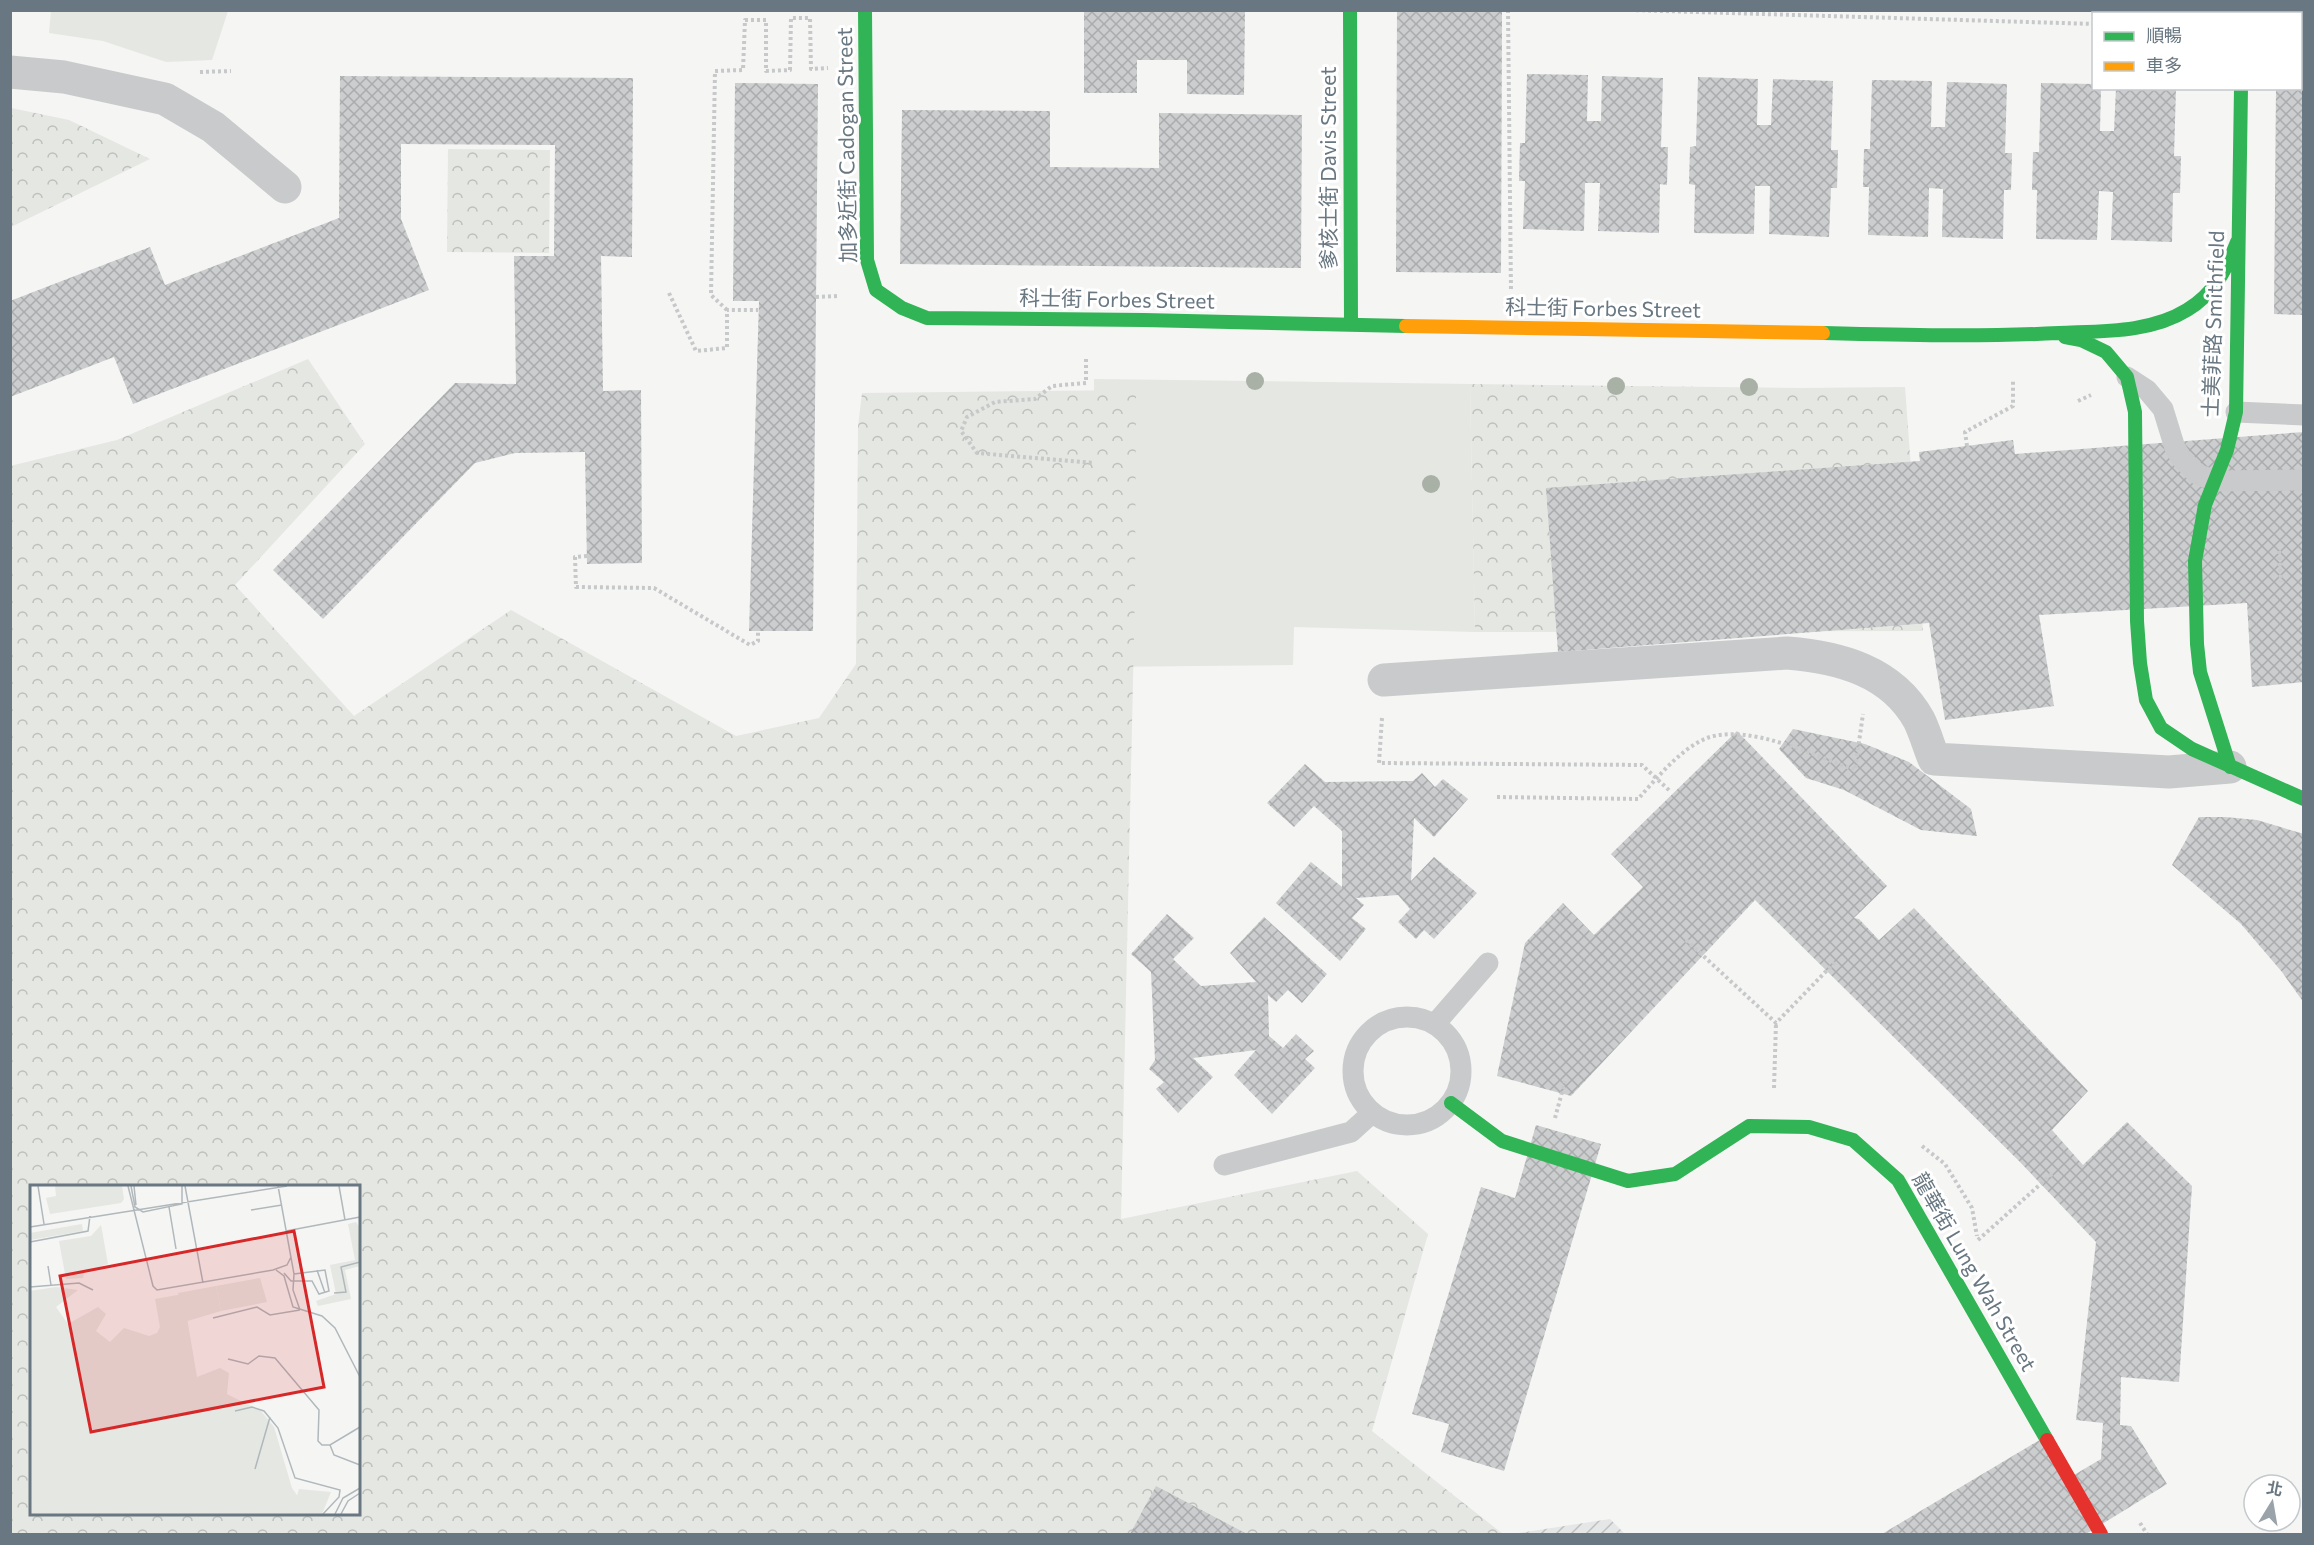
<svg xmlns="http://www.w3.org/2000/svg" width="2314" height="1545" font-family="Commissioner,'Noto Sans TC',sans-serif">
<style>
.industrial{fill:url(#industrial-furrows)}
.green{fill:#e5e7e2}
.forest{fill:url(#forest-crowns);fill-rule:evenodd}
.building{fill:url(#building-cross-hatch)}
.lines{fill:none;stroke-linecap:round;stroke-linejoin:round}
.path{stroke:#c7c8c9;stroke-width:4;stroke-dasharray:3 3;stroke-linecap:butt}
.lane{stroke:#c9cacb;stroke-width:21}
.street{stroke:#c9cacb;stroke-width:33}
.fast{stroke:#30b455;stroke-width:14}
.slow{stroke:#ff9f0a;stroke-width:14}
.jam{stroke:#e5322d;stroke-width:14}
.tree{fill:#a9b1a6}
.labels{text-anchor:middle;stroke-width:6;stroke-linejoin:round;paint-order:stroke}
.street-label{font-size:21px;fill:#687781;stroke:#fff}
.inset-road{fill:none;stroke:#b0b8bc;stroke-width:1.5}
.view{fill:#d62828;fill-opacity:0.15;stroke:#d62828;stroke-width:3}
.inset-edge{fill:none;stroke:#687781;stroke-width:3}
</style>
<defs>
<pattern id="industrial-furrows" width="10" height="10" patternUnits="userSpaceOnUse" patternTransform="scale(1.5)"><rect width="10" height="10" fill="#e5e6e6"/><path d="M-1 1l2-2M0 10L10 0M9 11l2-2" fill="none" stroke="#bdbfc0"/></pattern>
<pattern id="forest-crowns" width="20" height="18" patternUnits="userSpaceOnUse" patternTransform="scale(1.5)"><rect width="20" height="18" fill="#e5e7e2"/><path d="M2 6a3 3 0 1 1 6 0M12 15a3 3 0 1 1 6 0" fill="none" stroke="#bdc0bd"/></pattern>
<pattern id="building-cross-hatch" width="8" height="8" patternUnits="userSpaceOnUse" patternTransform="scale(1.5)"><rect width="8" height="8" fill="#cccdce"/><path d="M0 0l8 8M0 8l8-8" fill="none" stroke="#a9abad"/></pattern>
</defs>
<rect width="100%" height="100%" fill="#f5f5f4"/>
<path class="industrial" d="M1610 1519 1625 1534H1512Z"/>
<path class="green" d="M51 10H228V11L212 60 166 62 103 41 49 33Z
M1094 379 1470 384 1475 632 1294 627 1293 665 1096 667Z"/>
<path class="forest" d="M11 108 69 120 150 159 11 227Z
M448 149 550 150 549 253 447 252Z
M308 359 365 444 235 585 354 716 511 610 736 736 819 718 856 664 858 427 862 393 1136 390 1135 590 1121 1219 1357 1171 1428 1234 1372 1431 1503 1534H11L10 466 117 440ZM32 1186H358V1514H32Z
M1470 384 1802 388 1905 387 1923 631 1475 632Z"/>
<path class="building" d="M1084 10H1245L1244 95 1187 94V60H1137V93H1084Z
M1397 10H1502L1501 273 1396 272Z
M2304 39V315L2274 314 2276 88H2300V42Z
M1527 74 1588 75 1587 121H1601L1602 76 1663 78 1661 147H1668L1667 185 1660 184 1659 233 1598 231 1600 183H1585L1584 231 1523 229 1525 181H1519L1520 143H1525Z
M340 76 633 78 632 257 601 256 603 391 641 390 642 563 587 564 585 452 515 453 475 463 323 619 273 570 455 383 516 384 514 256H554L555 145 401 144V219L429 290 133 404 114 357 10 397V301L150 247 165 285 339 218Z
M1698 77 1758 79 1757 125H1771L1773 79 1833 81 1831 150H1838L1837 188H1831L1829 237 1769 234 1770 186H1755L1754 234 1694 233 1695 185 1689 184 1690 147 1696 146Z
M1872 80 1932 81 1931 127H1945L1947 82 2007 84 2005 153H2012L2011 190H2004L2003 239 1942 237 1943 189 1929 188 1928 237 1868 235 1869 187H1863L1864 149H1870Z
M735 83 818 84 813 631H749L759 301H733Z
M2041 83 2094 84V88H2101L2100 131H2114L2116 88H2176L2174 156H2181L2180 193H2173L2172 242 2111 240 2113 192 2099 191 2097 240 2036 239 2037 190H2032L2033 152H2039Z
M902 110 1050 111V167L1159 168V113L1302 115 1301 268 900 264Z
M2304 432V682L2252 687 2247 603 2039 615 2054 706 1945 720 1929 623 1558 652 1546 488 1920 461 1919 452 2013 440 2015 454Z
M1793 729 1865 744 1909 762 1971 809 1977 836 1921 830 1844 790 1806 778 1779 749Z
M1737 731 1887 886 1854 918 1859 919 1879 940 1914 908 2088 1091 2052 1130 2083 1165 2127 1122 2192 1186 2179 1382 2121 1377 2120 1425 2131 1426 2167 1484 2086 1534H1882L2043 1438 2069 1478 2101 1459 2103 1423 2076 1420 2096 1242 2019 1161 1755 900 1571 1096 1497 1076 1525 943 1563 903 1594 935 1643 887 1611 854Z
M1305 764 1325 782 1413 781 1422 773 1435 787 1443 779 1468 799 1434 837 1414 818 1411 881 1434 857 1477 893 1434 939 1424 930 1416 939 1398 922 1410 909 1398 895 1356 898 1364 905 1352 918 1366 929 1340 961 1276 903 1311 862 1342 887V831L1314 806 1294 827 1267 803Z
M2199 817H2225L2257 820 2304 834V1003L2282 972 2241 924 2172 865Z
M1167 914 1194 938 1173 959 1201 986 1256 982 1230 953 1264 917 1327 974 1302 1003 1288 990 1276 1002 1268 995 1269 1036 1283 1048 1296 1034 1314 1051 1305 1059 1315 1068 1272 1114 1234 1075 1256 1050 1193 1058 1213 1077 1178 1113 1156 1089 1164 1082 1149 1069 1155 1060 1151 972 1131 954Z
M1536 1125 1601 1144 1504 1471 1441 1452 1449 1424 1412 1414 1481 1187 1515 1198Z
M1156 1486 1247 1534H1130Z"/>
<g class="lines">
<path class="path" d="M1508 10 1511 292
M1630 10 2094 24
M2300 22H2304
M200 72 231 71
M669 293 696 351 727 348V310H758
M816 297 837 296
M727 310 711 295 715 71 743 70 745 20H766V71L790 70 791 18H810L811 69 828 68
M1086 359V383L1052 386 1035 399 995 402 967 417 961 431 977 453 1094 463
M2078 401 2091 395
M1967 446 1965 432 2013 406V380
M2279 551 2281 582
M587 556 575 557 576 587 654 588 750 645 758 641V631
M1382 718 1379 763 1642 765 1671 792
M1497 797 1638 799C1657 778 1680 749 1707 738 1749 723 1815 756 1855 770L1863 714
M1686 940 1776 1023 1835 962
M1774 1088 1776 1023
M1555 1118 1565 1081
M1922 1146 1945 1164 1972 1208 1977 1236
M1978 1240 2053 1173
M2140 1523 2147 1534"/>
<path class="lane" d="M2127 377 2147 390 2163 409 2175 448 2182 459 2197 474 2215 481 2304 480
M2236 412 2304 415
M1353 1071a54 54 0 1 1 108 0a54 54 0 1 1-108 0Z
M1435 1024 1488 963
M1224 1165 1351 1132 1372 1113"/>
<path class="street" d="M10 72 64 77 165 99 213 127 285 187
M1384 680 1787 653C1839 657 1892 671 1919 720 1925 732 1929 747 1934 759L2169 772 2230 767"/>
<path class="fast" d="M865 10 867 260 876 290 902 308 927 318 1144 320 1406 326
M1350 10 1351 325
M2242 10V14
M1823 333C1902 335 1980 337 2059 333 2102 331 2150 333 2187 310 2214 294 2226 270 2237 242
M2065 337 2081 340 2106 352 2127 377 2135 412 2137 621 2140 663 2146 700 2161 728 2192 749 2304 799
M2230 767 2200 672 2197 644 2195 561 2205 505 2227 450 2236 412 2241 88
M1451 1103 1502 1141 1628 1181 1675 1174 1749 1126 1809 1127 1853 1140 1898 1180 2047 1440"/>
<path class="slow" d="M1406 326 1823 333"/>
<path class="jam" d="M2047 1440 2101 1534"/>
</g>
<g class="tree">
<circle cx="1255" cy="381" r="9"/>
<circle cx="1616" cy="386" r="9"/>
<circle cx="1749" cy="387" r="9"/>
<circle cx="1431" cy="484" r="9"/>
</g>
<g class="labels">
<g class="street-label">
<text transform="translate(847 145) rotate(-91)" y="7">加多近街 Cadogan Street</text>
<text transform="translate(1329 168) rotate(-90)" y="7">爹核士街 Davis Street</text>
<text transform="translate(1117 300) rotate(1)" y="7">科士街 Forbes Street</text>
<text transform="translate(1603 309) rotate(1)" y="7">科士街 Forbes Street</text>
<text transform="translate(2214 324) rotate(-88)" y="7">士美菲路 Smithfield</text>
<text transform="translate(1974 1272) rotate(60)" y="7">龍華街 Lung Wah Street</text>
</g>
</g>
<g transform="translate(30 1185)">
<rect width="330" height="330" fill="#f5f5f4"/>
<path d="M25 1H92L94 14 91 18 20 29 16 13 26 11ZM52 39 53 46 0 55V48ZM71 40 78 79 54 87 53 93 36 94 29 56 61 51ZM186 101 191 126 154 137 148 108Z" fill="#e5e7e2"/>
<path d="M326 37 330 43V81L315 85 321 114 288 121 286 116 306 109 300 80 325 75 318 39ZM230 93 237 117 191 126 186 101ZM26 102 48 105 26 122 38 139 68 122 76 129 66 146 80 157 94 143 119 151 127 148 130 142 125 114 153 109 167 192 190 183 199 188 197 209 231 226 244 242 262 303 276 323 274 329H0V106Z" fill="#e5e7e2"/>
<path d="M269 304 301 307 292 329H274L275 323 267 311Z" fill="#e5e7e2"/>
<path class="inset-road" d="M8 1 14 39M98 1 123 101 127 105 243 85 257 80 261 72M101 1 105 22 113 27 152 19V1M104 1 106 20M155 1 173 98M248 1 264 89 263 105 270 125M309 1 315 35M139 22 146 64M221 25 252 20M0 42 257 1M256 46 330 32M0 57 58 46 60 31M18 81 21 100M246 85 254 91 263 122 292 131 305 143 330 192M287 85 295 108M254 88 261 96H282L289 109 299 106 295 85 264 89M0 102 49 98 63 105M304 108 316 107 311 82 330 77M183 133 227 122 240 130 270 125M198 174 218 179 229 171 245 173 289 225 288 256 292 260H300L330 242M205 226 222 222 234 226 248 243 265 293 310 305 309 312 293 329M300 260 304 270 330 280M225 284 240 232M305 329 313 313 330 303M311 329 318 316 330 308"/>
<path class="view" d="M264 46 294 202 61 247 30 91Z"/>
<rect width="330" height="330" class="inset-edge"/>
</g>
<rect width="2314" height="1545" fill="none" stroke="#687781" stroke-width="24"/>
<rect x="2092" y="12" width="210" height="78" fill="#ffffff" stroke="#c3c9cd" stroke-width="1.5"/>
<rect x="2104" y="32" width="30" height="9" fill="#30b455" stroke="#c3c9cd" stroke-width="1.5"/>
<text x="2146" y="42" font-size="18" fill="#687781">順暢</text>
<rect x="2104" y="62" width="30" height="9" fill="#ff9f0a" stroke="#c3c9cd" stroke-width="1.5"/>
<text x="2146" y="72" font-size="18" fill="#687781">車多</text>
<g transform="translate(2272 1503) rotate(11)"><circle r="28" fill="#ffffff" stroke="#c3c9cd" stroke-width="1.5"/>
<path d="M0-4.5L10 22L0 15L-10 22Z" fill="#99a3a9"/>
<text y="-9" font-size="16" font-weight="bold" text-anchor="middle" fill="#687781">北</text>
</g>
</svg>
